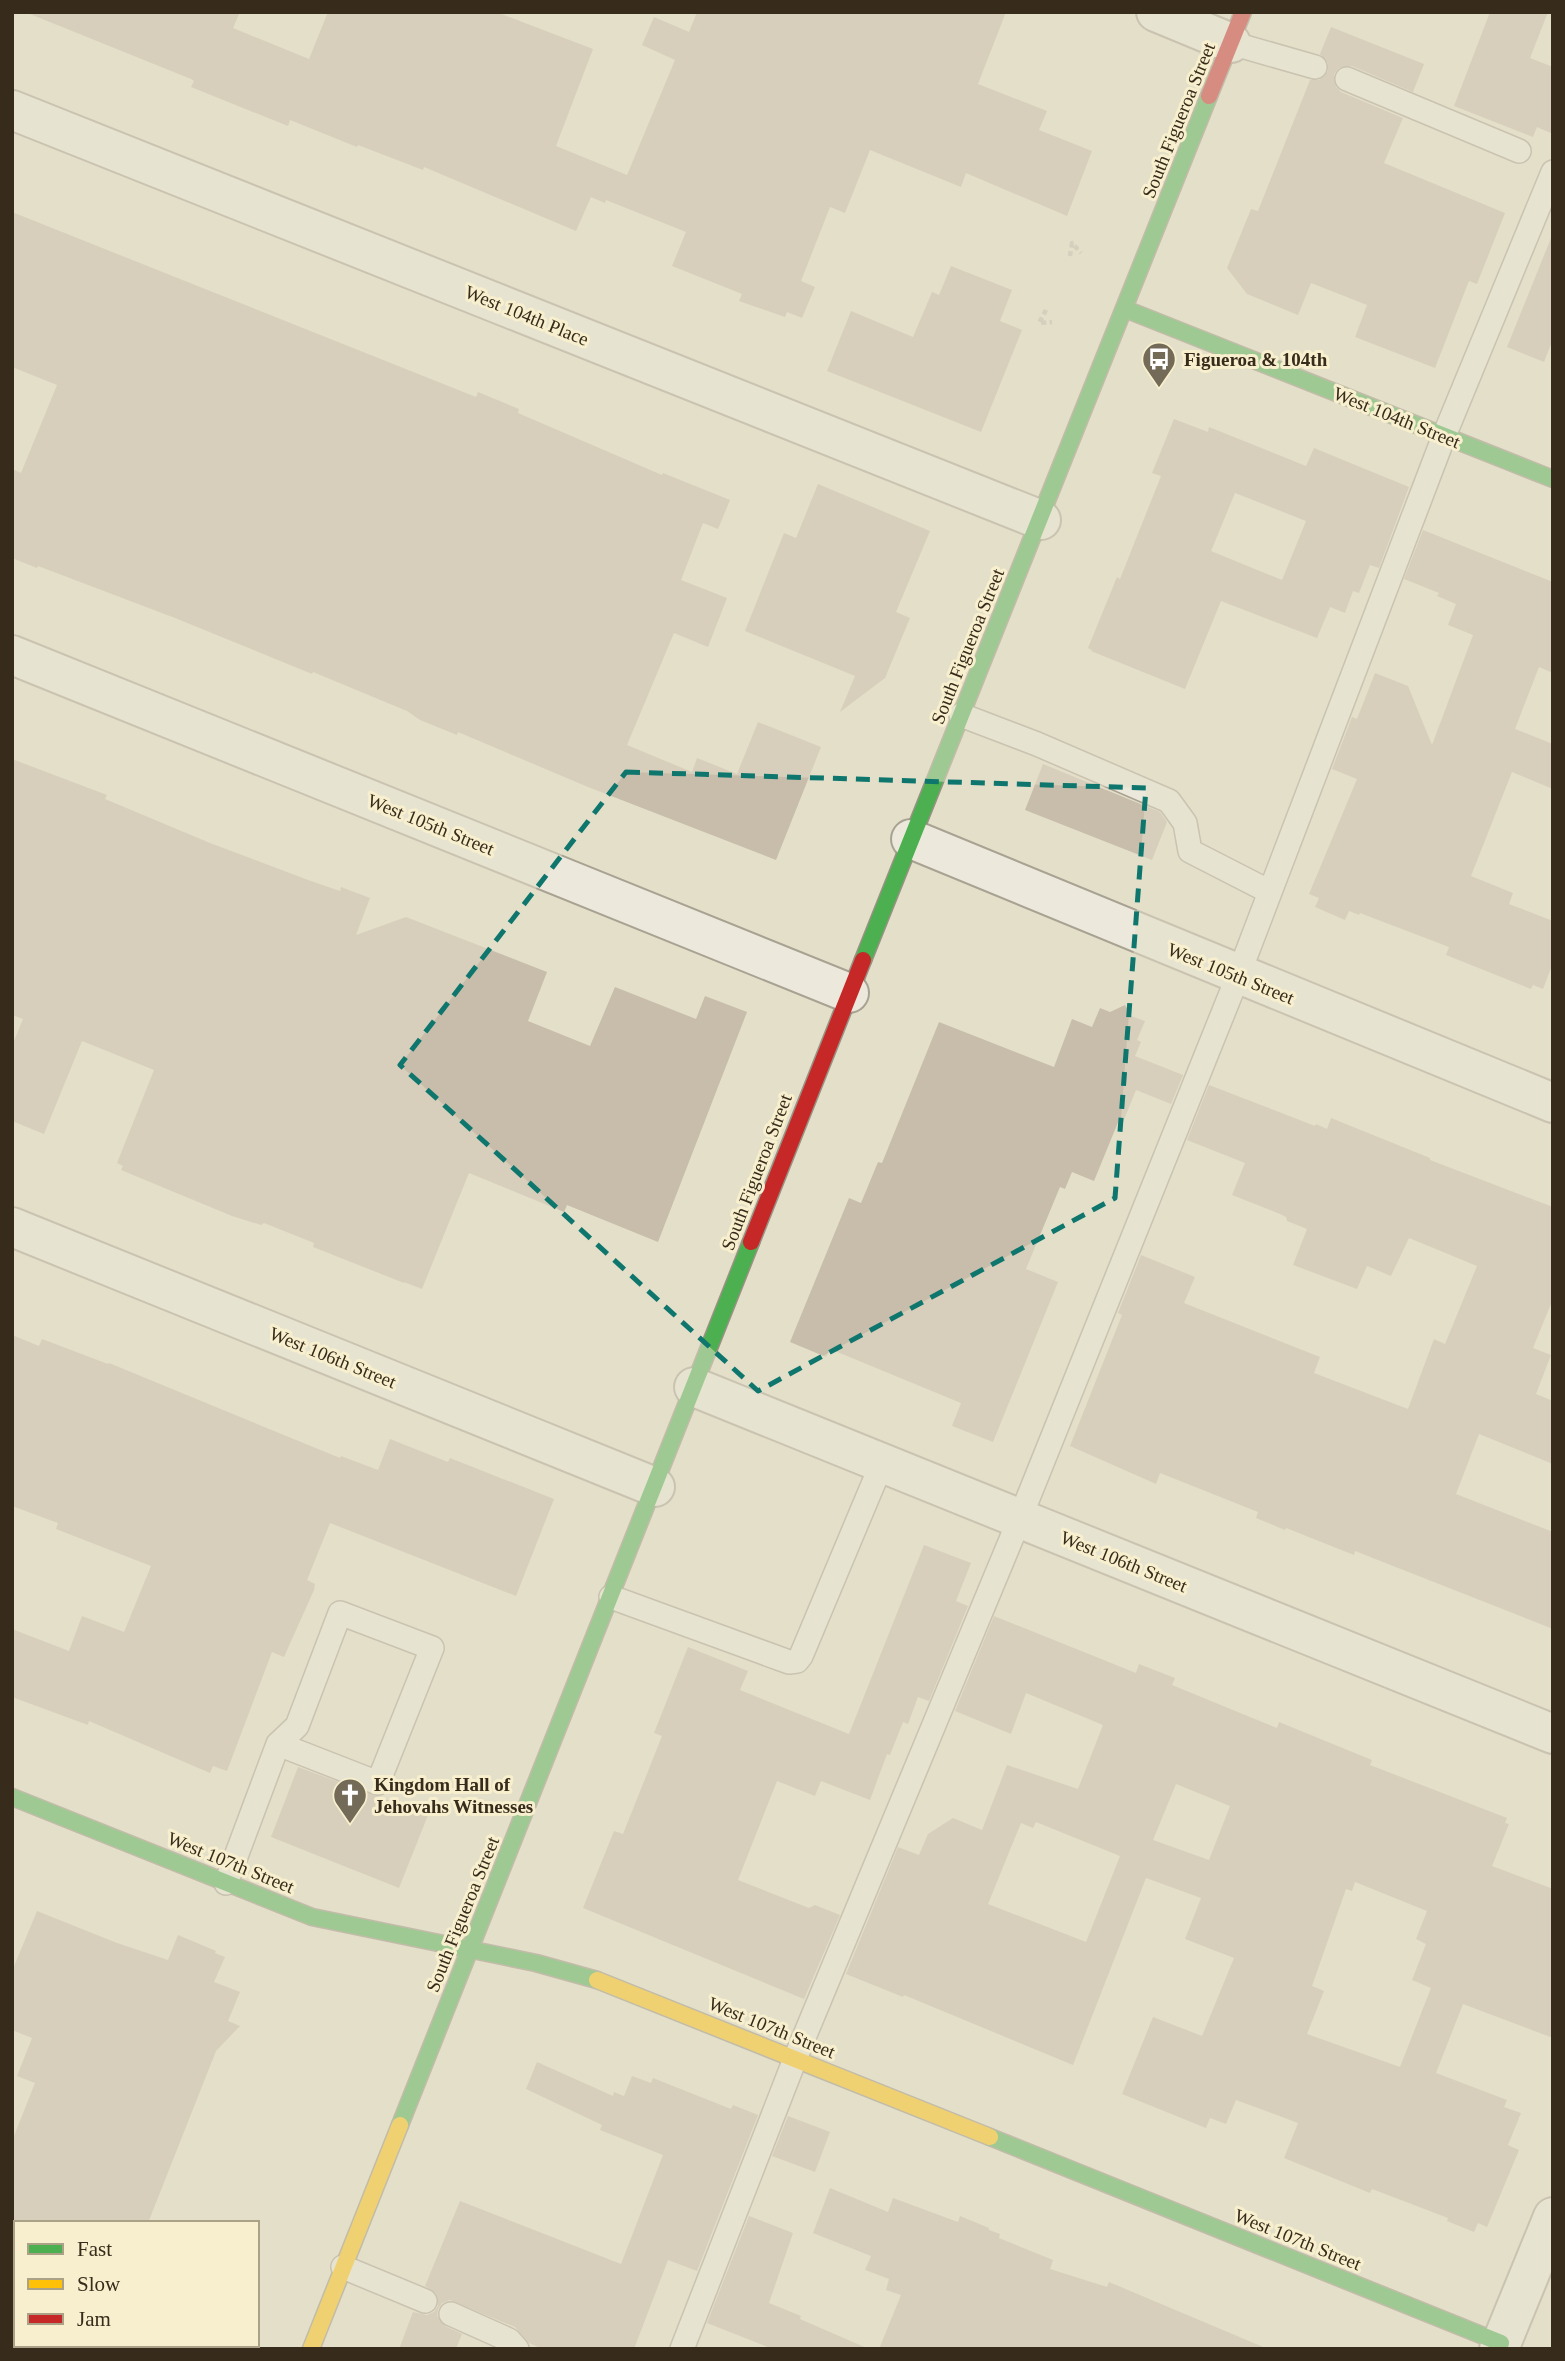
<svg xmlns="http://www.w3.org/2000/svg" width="1565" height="2361" font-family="Georgia,serif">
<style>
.building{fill:#c8bdaa;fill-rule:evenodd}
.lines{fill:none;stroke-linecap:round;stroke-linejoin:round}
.lane-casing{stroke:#a8a293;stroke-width:26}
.street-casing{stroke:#a8a293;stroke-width:42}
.fast-casing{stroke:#989283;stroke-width:19}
.slow-casing{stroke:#989283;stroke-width:19}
.jam-casing{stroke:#989283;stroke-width:19}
.path{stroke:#c3bfb2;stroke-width:4.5;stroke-dasharray:5 3.5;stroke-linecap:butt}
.lane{stroke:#ece8db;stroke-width:23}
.street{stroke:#ece8db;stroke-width:38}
.fast{stroke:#4caf50;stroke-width:16}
.slow{stroke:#ffc107;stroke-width:16}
.jam{stroke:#c62828;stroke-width:16}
.marked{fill:none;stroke:#0f766e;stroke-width:5;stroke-dasharray:14 9;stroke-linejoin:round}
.labels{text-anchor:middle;stroke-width:6;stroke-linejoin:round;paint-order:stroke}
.street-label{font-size:19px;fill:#372b1b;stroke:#f7efcd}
.poi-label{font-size:19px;font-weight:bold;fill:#372b1b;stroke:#f7efcd;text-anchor:start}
</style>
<rect width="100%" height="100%" fill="#e4dfc9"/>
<path class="building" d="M25 12H240L233 28 309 59 328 12H496L593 49 556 146 627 175 675 60 642 45 654 17 689 32 697 12H1006L978 84 1047 111 1039 130 1092 151 1067 216 966 173 961 187 870 150 845 213 830 207 801 281 815 287 802 318 787 312 785 317 739 301 742 294 672 266 686 232 606 200 605 203 591 197 576 231 424 167 423 170 358 145 357 147 290 120 288 126 191 87 194 81 191 79Z
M1490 12H1548L1530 58 1553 67V134L1537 127 1533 137 1454 106Z
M1331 27 1424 64 1413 92 1352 66 1339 68 1334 74 1336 87 1341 92 1403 118 1384 163 1505 213 1477 284 1469 281 1435 368 1355 337 1367 305 1311 283 1298 315 1247 294 1227 268 1251 209 1258 211 1310 80H1319L1328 71V63L1320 54Z
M12 212 476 397 478 392 519 409 518 413 662 475 663 473 730 500 718 529 703 523 681 580 727 598 708 647 674 633 627 745 692 772 697 758 737 774 758 722 821 747 776 860 588 787 458 732 457 735 420 720 407 711 313 672 312 674 175 618 38 566 37 568 12 558V469L21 473 57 385 12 367Z
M1551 238 1553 339 1544 362 1507 347Z
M951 266 1012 290 1000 321 1022 330 981 432 827 371 851 311 913 337 932 292 939 295Z
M1174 419 1208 432 1209 427 1306 466 1314 448 1409 487 1379 568 1370 565 1359 593 1353 591 1345 613 1330 607 1317 638 1221 601 1185 689 1091 651 1092 650 1088 648 1117 577 1120 579 1161 476 1152 473ZM1235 493 1306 521 1282 580 1211 551Z
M818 484 930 531 896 612 910 618 885 678 840 712 855 676 745 631 784 533 796 538Z
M1423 530 1553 582V673L1539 667 1515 729 1553 744V789L1512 772 1471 876 1513 893 1509 904 1553 921V963L1543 989 1533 985 1531 989 1446 955 1449 947 1360 913 1359 915 1349 911 1345 920 1315 907 1319 898 1309 894 1357 779 1332 769 1352 717 1357 719 1375 673 1408 686 1432 745 1473 635 1448 625 1456 604 1437 596 1439 593 1404 579Z
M12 759 107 795 105 799 210 843 308 880 340 891 341 887 370 898 356 935 406 917 547 972 528 1021 590 1046 615 987 696 1019 705 996 747 1012 658 1242 567 1205 564 1212 469 1173 422 1289 404 1282V1283L313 1247 314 1243 264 1223 261 1225 232 1216 121 1170 123 1166 117 1163 154 1070 82 1041 44 1134 12 1121V1046L23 1019 12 1015Z
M1043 764 1160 812 1167 822 1152 860 1025 810Z
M1125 1005 1131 1016 1145 1021 1137 1040 1141 1042 1135 1056 1183 1075 1171 1104 1136 1090 1123 1122 1119 1120 1094 1181 1072 1172 1065 1189 1060 1187 1026 1269 1058 1282 993 1442 952 1426 961 1403 830 1349 826 1357 790 1342 849 1198 861 1203 878 1162 882 1163 939 1022 1054 1067 1072 1019 1092 1027 1100 1008 1110 1012Z
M1209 1085 1315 1126 1316 1124 1327 1129 1331 1118 1430 1158V1160L1553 1207V1299L1533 1348 1551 1355 1536 1394 1553 1401V1464L1479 1434 1456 1494 1553 1532V1629L1355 1551 1354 1555 1286 1528 1285 1530 1256 1518 1258 1512 1160 1473 1156 1484 1070 1446 1122 1315 1118 1313 1141 1255 1195 1277 1184 1303 1320 1357 1314 1373 1408 1409 1434 1339 1445 1344 1477 1266 1409 1238 1391 1276 1367 1266 1357 1289 1293 1265 1307 1229 1287 1221 1286 1217 1280 1214 1232 1195 1245 1163 1187 1140Z
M12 1335 39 1346 42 1339 108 1364 109 1363 340 1458 341 1456 378 1470 390 1439 448 1462 450 1458 554 1499 516 1596 330 1523 307 1580 315 1584 314 1590 284 1657 272 1652 227 1771 213 1766 210 1773 89 1721 88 1725 12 1697V1629L69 1651 82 1616 124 1632 151 1566 56 1529 58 1523 12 1506Z
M924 1545 971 1563 956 1601 968 1606 929 1701 918 1697 908 1724 903 1722 890 1755 887 1754 870 1800 821 1781 815 1796 777 1781 738 1880 809 1908 815 1905 840 1915 804 1999 583 1908 614 1831 623 1834 662 1736 654 1733 688 1647 748 1671 740 1690 849 1734Z
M994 1616 1136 1673 1139 1664 1175 1678 1172 1685 1277 1728 1279 1722 1372 1760 1370 1765 1507 1818 1505 1823 1509 1824 1492 1866 1553 1889V2038L1463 2004 1436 2073 1507 2100 1504 2107 1521 2113 1508 2145 1519 2150 1487 2227 1478 2223 1474 2232 1447 2221 1448 2218 1372 2189 1370 2193 1284 2158 1298 2123 1236 2100 1226 2124 1210 2118 1206 2128 1122 2094 1153 2017 1202 2036 1234 1958 1185 1939 1201 1898 1146 1878 1073 2065 904 1995 903 1997 846 1974 898 1847 919 1855 928 1834 953 1818 982 1830 1007 1765 1078 1789 1103 1725 1026 1693 1011 1734 955 1711ZM1176 1784 1230 1806 1209 1860 1153 1840ZM1036 1822 1120 1856 1086 1942 988 1904 1021 1823 1033 1828ZM1355 1882 1427 1911 1416 1939 1426 1944 1412 1980 1431 1988 1400 2067 1307 2034 1324 1991 1312 1986 1346 1889 1352 1891Z
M298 1767 428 1815 399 1888 271 1837Z
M37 1911 117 1943 168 1960 178 1935 216 1951 215 1953 225 1957 214 1982 240 1992 228 2021 240 2026 216 2051 148 2223H12V2141L35 2083 17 2076 32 2038 12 2030V1971Z
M537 2062 613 2096 614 2092 624 2096 632 2076 651 2083 653 2078 731 2109 733 2105 758 2115 697 2271 668 2260 634 2349H543L529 2343 515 2327 450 2300 442 2303 438 2309 437 2316 445 2326 462 2334 456 2349H399L413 2312 427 2315 434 2312 438 2306 436 2293 425 2286 460 2201 621 2264 663 2155 600 2130 602 2125 526 2089Z
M788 2116 830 2132 815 2172 772 2156Z
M830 2188 888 2212 893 2198 958 2222 960 2216 989 2228V2230L1000 2234 999 2238 1053 2260 1050 2269 1107 2287 1109 2282 1268 2349H879L901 2295 886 2290 889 2279 865 2270 871 2256 813 2233Z
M749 2216 793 2233 769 2303 801 2316 800 2319 869 2349H773L707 2323Z"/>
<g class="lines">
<g class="lane-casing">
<path id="lane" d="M1231 43 1315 67
M1347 79 1519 151
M961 715 1037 744 1169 801 1185 823 1190 851 1270 892
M611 1597 789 1662 797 1661 801 1656 882 1463
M226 1883 278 1744 297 1726 340 1613 432 1648 378 1783 278 1744
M343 2267 425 2301
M451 2314 509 2340 517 2349
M682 2349 795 2059 1020 1518 1238 976 1444 436 1553 172"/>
</g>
<g class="street-casing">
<path id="street" d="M1156 12 1231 43
M12 110 1041 520
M12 655 849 993
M911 839 1553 1103
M12 1227 655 1487
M694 1387 1553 1734
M1499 2349 1553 2217"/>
</g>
<g class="fast-casing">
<path id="fast" d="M1125 309 1553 479
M863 960 1209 96
M12 1797 312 1917 536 1963 597 1980
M400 2125 751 1242
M990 2137 1501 2343"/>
</g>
<g class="slow-casing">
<path id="slow" d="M597 1980 990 2137
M311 2349 400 2125"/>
</g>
<g class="jam-casing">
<path id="jam" d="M1209 96 1243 12
M751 1242 863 960"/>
</g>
<path class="path" d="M1070 256 1072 243 1081 253
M1046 310 1039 323 1052 322"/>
<use href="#lane" class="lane"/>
<use href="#street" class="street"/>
<use href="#fast" class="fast"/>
<use href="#slow" class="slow"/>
<use href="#jam" class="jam"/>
</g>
<path d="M0 0H1565V2361H0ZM626 772 1146 788 1115 1198 758 1391 400 1065Z" fill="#e4dfc9" fill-opacity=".55" fill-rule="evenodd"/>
<path class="marked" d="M626 772 1146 788 1115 1198 758 1391 400 1065Z"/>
<defs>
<g id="bus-pin" transform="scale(1.75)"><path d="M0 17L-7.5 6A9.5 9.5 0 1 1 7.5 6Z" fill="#746a58" stroke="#f7efcd"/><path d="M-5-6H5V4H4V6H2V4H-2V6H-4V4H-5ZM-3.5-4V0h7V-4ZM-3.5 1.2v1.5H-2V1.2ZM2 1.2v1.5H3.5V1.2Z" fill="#fff"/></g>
<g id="church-pin" transform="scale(1.75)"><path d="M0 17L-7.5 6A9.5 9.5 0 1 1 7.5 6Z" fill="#746a58" stroke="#f7efcd"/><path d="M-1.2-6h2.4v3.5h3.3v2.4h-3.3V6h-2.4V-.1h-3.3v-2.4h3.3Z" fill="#fff"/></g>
</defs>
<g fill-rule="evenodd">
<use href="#bus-pin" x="1159" y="359"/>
<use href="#church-pin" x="350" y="1795"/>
</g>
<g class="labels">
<g class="street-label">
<text transform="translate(1178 120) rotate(-68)" y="7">South Figueroa Street</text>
<text transform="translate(527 315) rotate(22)" y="7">West 104th Place</text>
<text transform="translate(1397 417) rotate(22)" y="7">West 104th Street</text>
<text transform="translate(967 646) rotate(-68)" y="7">South Figueroa Street</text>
<text transform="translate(431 824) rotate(22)" y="7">West 105th Street</text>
<text transform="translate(1231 973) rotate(22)" y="7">West 105th Street</text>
<text transform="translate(756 1172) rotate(-69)" y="7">South Figueroa Street</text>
<text transform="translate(333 1357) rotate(22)" y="7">West 106th Street</text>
<text transform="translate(1124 1561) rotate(22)" y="7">West 106th Street</text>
<text transform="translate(231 1862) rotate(22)" y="7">West 107th Street</text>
<text transform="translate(462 1914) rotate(-68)" y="7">South Figueroa Street</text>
<text transform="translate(772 2027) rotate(22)" y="7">West 107th Street</text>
<text transform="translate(1298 2239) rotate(22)" y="7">West 107th Street</text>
</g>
<g class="poi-label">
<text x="1184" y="366">Figueroa &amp; 104th</text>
<text x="374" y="1791">Kingdom Hall of<tspan x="374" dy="22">Jehovahs Witnesses</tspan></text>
</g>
</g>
<rect width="1565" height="2361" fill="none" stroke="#372b1b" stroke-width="28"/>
<rect x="14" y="2221" width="245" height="126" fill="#f7efcd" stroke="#aaa186" stroke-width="2"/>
<rect x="28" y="2244" width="35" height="10" fill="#4caf50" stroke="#aaa186" stroke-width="2"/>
<text x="77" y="2256" font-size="21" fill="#372b1b">Fast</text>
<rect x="28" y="2279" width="35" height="10" fill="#ffc107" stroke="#aaa186" stroke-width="2"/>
<text x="77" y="2291" font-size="21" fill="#372b1b">Slow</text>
<rect x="28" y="2314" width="35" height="10" fill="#c62828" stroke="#aaa186" stroke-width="2"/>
<text x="77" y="2326" font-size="21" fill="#372b1b">Jam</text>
</svg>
